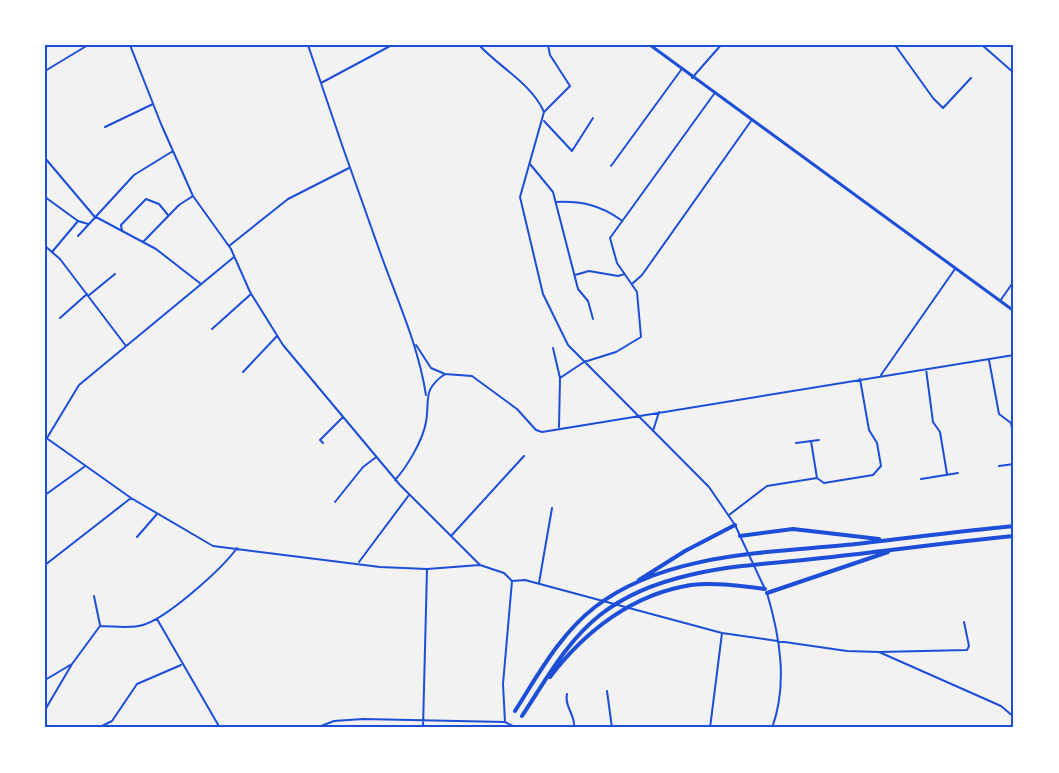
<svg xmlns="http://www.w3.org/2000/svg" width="1059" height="773" font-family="'IBM Plex Serif',serif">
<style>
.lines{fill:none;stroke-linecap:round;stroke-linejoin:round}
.minor{stroke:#1d4ed8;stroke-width:2}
.tertiary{stroke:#1d4ed8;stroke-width:3}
.trunk{stroke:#1d4ed8;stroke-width:4}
.neatline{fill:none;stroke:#1d4ed8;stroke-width:2}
</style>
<rect width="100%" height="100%" fill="#f2f2f2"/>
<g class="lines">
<path class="minor" d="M130 45 161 124 193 196 231 249 250 292 283 345 400 485 480 565 504 573 512 581
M308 45C331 114 355 183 380 252 397 300 418 344 426 395
M479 45C499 67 532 84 544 112L520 197 543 294 568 345 709 487 735 525 764 587
M895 45 933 98 943 108 971 78
M982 45 1014 73
M45 71 88 45
M692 78 721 45
M321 83 392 45
M544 112 570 86 550 55 548 45
M544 121 572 151 593 118
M105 127 153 104
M45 158 94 216 156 249 201 284
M530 164 553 192 578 289 588 301 593 319
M611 166 681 70
M45 197 78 221 88 224
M556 202C582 201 600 205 621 220
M122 231 121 225 146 199 159 204 168 215
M78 236 134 175 173 151
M143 242 179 205 193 196
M45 246 60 259 126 346
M229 246 288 199 349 168
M52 252 78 221
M575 275 589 271 618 276 625 274
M633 283 642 275 751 121
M88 296 115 274
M1000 301 1014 281
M60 318 87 294
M212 329 251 294
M416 345 431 368 445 374 472 376 517 409 536 430 542 432 1014 355
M553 348 560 378
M989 360 999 414 1011 423 1014 440
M926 369 933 422 940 432 947 474
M243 372 277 336
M881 375 955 269
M559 427 560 378 584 362 616 352 641 337 637 292 617 263 610 238 714 94
M653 431 659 412
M45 437 131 498 213 546 380 567 427 569 480 565
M47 438 79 385 234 257
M811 441 817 478 824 483 873 475 881 466 877 443 869 430 860 379
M323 443 320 440 343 417
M796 443 819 440
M999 466 1014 464
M921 479 958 473
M395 480C407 467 423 440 426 422 430 399 422 390 445 374
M45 495 84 467
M335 502 363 467 375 458
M729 515 767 486 817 478
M451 536 524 456
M137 537 157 514
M359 562 409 495
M45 565 131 498
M512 581 525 580 722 633 847 651 879 652 1001 706 1014 717
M539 583 552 508
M767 593C780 637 788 684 772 728
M94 596 100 625
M157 619 220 728
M100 626C113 626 131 629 143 625 167 618 222 569 237 548
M879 652 967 650 969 646 964 622
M45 680 72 664 100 626
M607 691 612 728
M567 694C564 707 576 715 574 728
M45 710 72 664
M505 722 503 684 512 581
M505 722 517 728
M98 728 112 721 137 684 181 665
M316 728 334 721 363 719 505 722
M423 728 427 569
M710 728 722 633"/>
<path class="tertiary" d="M650 45 1014 311"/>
<path class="trunk" d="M740 536 793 529 879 539
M639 580 685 551 735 525
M767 593 888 552
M550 677C585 631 633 594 691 585 715 582 741 586 765 589
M515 711C538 675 560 634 595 607 666 552 771 553 856 544 909 538 961 531 1014 526
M522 716C546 680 566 642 600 615 663 565 756 566 832 557 893 550 953 542 1014 536"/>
</g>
<rect width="1059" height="773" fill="none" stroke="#ffffff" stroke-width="93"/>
<rect x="46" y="46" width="966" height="680" class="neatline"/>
</svg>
